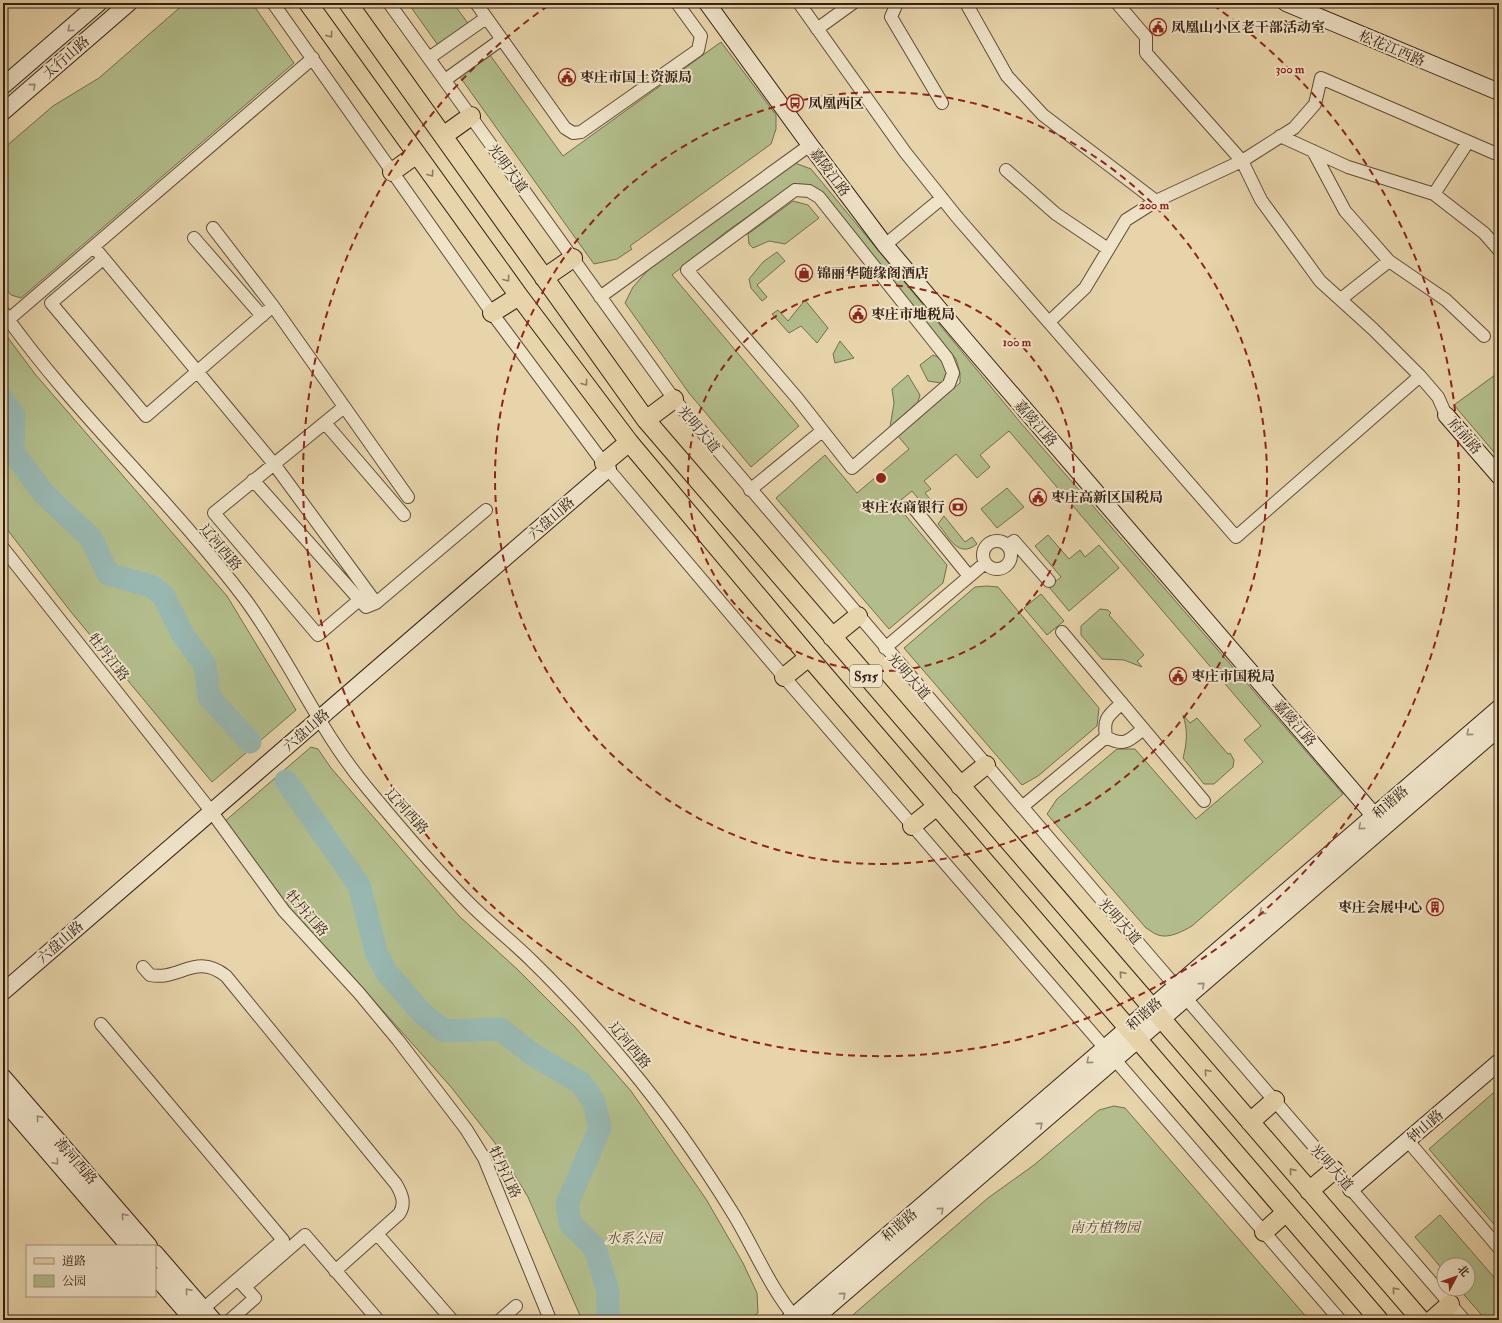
<svg xmlns="http://www.w3.org/2000/svg" width="1502" height="1323" font-family="'IM FELL Double Pica','Noto Serif SC',serif">
<style>
.green{fill:#b2bd8b;stroke:#726e50}
.lines{fill:none;stroke-linecap:round;stroke-linejoin:round}
.river{stroke:#98b7b0;stroke-width:23}
.street-casing{stroke:#604d3a;stroke-width:14}
.secondary-casing{stroke:#332014;stroke-width:18}
.primary-casing{stroke:#332014;stroke-width:20}
.street{stroke:#efe3c8;stroke-width:12}
.secondary{stroke:#efe3c8;stroke-width:16}
.primary{stroke:#e7d4aa;stroke-width:18}
.oneway{stroke:#9a8b77}
.oneway2{stroke:#8d7a5f}
.ring{fill:none;stroke:#8f2418;stroke-width:2;stroke-dasharray:7 5}
.labels{text-anchor:middle;stroke-width:4;stroke-linejoin:round;paint-order:stroke}
.shield{fill:#efe3c8;stroke:#6b5a4a;stroke-width:1}
.shield-label{font-size:13px;font-weight:bold;fill:#332014}
.poi-label{font-size:14px;font-weight:bold;fill:#332014;stroke:#efe3c8;text-anchor:start}
.street-label{font-size:14px;fill:#332014;stroke:#efe3c8}
.park-label{font-size:14px;font-style:italic;fill:#534732;stroke:#efe3c8}
.centre{fill:#8f2418;stroke:#efe3c8;stroke-width:2}
.ring-label{font-size:12px;text-anchor:middle;font-weight:bold;fill:#8f2418;stroke:#efe3c8;stroke-width:4;stroke-linejoin:round;paint-order:stroke}
</style>
<rect width="100%" height="100%" fill="#e7d4aa"/>
<filter id="stains"><feTurbulence type="fractalNoise" baseFrequency=".005" numOctaves="4"/><feColorMatrix values="0 0 0 0 .2 0 0 0 0 .09 0 0 0 0 .02 0 0 0 .5 -.17"/></filter>
<radialGradient id="worn" r=".72"><stop offset=".6" stop-color="#630" stop-opacity="0"/><stop offset="1" stop-color="#630" stop-opacity=".3"/></radialGradient>
<path class="green" d="M185 3H252L294 63 21 298 11 295 3 284V149L53 106 99 78Z
M408 3H453L470 26 440 48Z
M721 42 776 115V129L771 144 630 246 632 249 617 259 594 264 460 77 490 55 563 156Z
M795 163 811 169 1020 422 1343 794 1192 926C1183 931 1169 939 1158 935 1154 934 1150 930 1146 928L1047 814 1057 799 1117 749H1135L1196 819 1263 762 1244 740 1261 726 1009 431 980 455 990 467 977 478 956 454 924 481 931 489 925 493 935 505 927 509 912 491 896 504 947 565 943 583 889 629 776 498 825 455 857 493 909 449 898 436 960 383V373L956 359 827 199 811 185 794 184 727 231 672 275 799 426 751 467 689 393 625 303 633 287 658 259 784 166Z
M793 201 808 205 819 218 785 244 769 241 753 248 749 244 748 234Z
M777 252 785 261 757 285 767 297 762 301 751 288 749 279 763 262Z
M805 300 828 328 817 343 801 326 789 333 772 314 778 310 788 321Z
M3 331 35 374 227 596 296 710 212 782 71 612 3 524Z
M840 341 854 358 835 363 833 354Z
M933 355C942 358 944 365 948 374L945 380 941 383 928 381 920 365Z
M1499 372V458L1454 405Z
M908 375 920 395 918 402 890 427 894 403 892 389Z
M1007 488 1024 507 997 528 981 509Z
M944 516 965 542 972 537 977 544C958 559 950 538 938 524Z
M1048 535 1069 559 1080 550 1085 557 1099 545 1119 568 1069 611 1049 587 1061 577 1035 546Z
M987 586 998 587 1099 708 1097 726 1038 776 1022 785 904 648 975 587Z
M1041 594 1064 621 1047 635 1024 608Z
M1100 609 1108 610 1111 613 1109 615 1144 655 1137 661 1142 667 1124 660 1102 659 1081 635V626Z
M1183 715 1190 723 1197 718 1228 754 1230 753 1234 760 1233 767 1214 784H1204L1183 758C1187 743 1188 730 1183 715Z
M311 747 318 749 331 768 459 916 517 969 575 1027 631 1091 706 1199 743 1263 757 1293 758 1313 748 1320H582L528 1197 495 1143 451 1087 334 956 270 894 217 828Z
M1499 1088V1230L1429 1149Z
M1114 1106 1125 1108 1309 1320H847L988 1198 1034 1165 1099 1110Z
M1440 1215 1499 1283V1320H1486L1459 1289H1468V1265H1444V1271L1415 1237Z"/>
<g class="lines">
<path class="river" d="M3 400 14 415 13 452 45 495 91 538 108 574 151 586 163 595 183 635 205 665 209 697 250 742
M286 781 359 885 377 955 387 973 422 1013 444 1031 500 1029 535 1056 581 1083 594 1102 600 1128 567 1204 570 1223 595 1248 608 1291V1320"/>
<g class="street-casing">
<path id="street" d="M273 3 492 313 608 469 784 677 1340 1320
M389 3 674 399 1153 960 1464 1320
M476 3 565 128 573 133 581 132 698 50 701 36 677 3
M799 3 905 152 957 217 1236 537 1420 376
M897 3 891 17 942 103
M966 3 1007 76 1043 115 1156 201
M1117 3 1146 37V53L1242 161 1261 200 1320 281 1373 329 1420 376 1438 397 1446 415
M817 29 853 3
M429 58 486 18
M445 80 502 39
M1280 136 1348 167 1434 194 1468 142
M1313 151 1345 211 1389 261 1446 300 1484 336
M1006 170 1056 214 1108 249
M795 190 809 191 819 197 947 358 953 373 949 384 852 468 797 398 687 270Z
M1434 194 1484 233 1499 250
M213 228 273 306 408 497
M194 238 262 316
M885 245 942 198
M94 247 274 464 376 603
M103 259 51 303 146 416 273 306
M600 297 810 145
M1341 299 1389 261
M3 312C75 414 170 499 245 599 290 660 319 731 368 789 401 829 435 869 471 905 491 925 513 942 533 962 567 995 599 1031 629 1067 668 1114 702 1163 734 1215 755 1250 770 1288 797 1320
M8 320 313 58
M1049 322 1085 288 1126 220 1156 201 1242 161 1294 128 1315 104 1321 78 1499 155
M344 407 214 513 318 635 358 601
M325 423 404 515
M253 480 366 607 376 603 486 510
M750 490 822 431
M913 507 969 576
M983 555a14 14 0 1 1 28 0a14 14 0 1 1-28 0Z
M1008 545 1014 541 1049 581
M3 548 211 811 284 911 359 993 398 1040 466 1129 484 1158 549 1317
M1062 632 1204 801
M885 648 985 563
M1106 737C1124 747 1129 741 1143 729
M1106 737C1103 718 1108 716 1122 703
M1022 807 1106 737
M143 967 150 975C180 981 195 952 226 976L396 1184C402 1194 406 1204 399 1214L335 1271
M101 1024 283 1240 197 1314
M1408 1141 1499 1248
M378 1235 452 1320
M245 1287 305 1235 378 1320
M230 1320 255 1298 240 1282
M500 1320 516 1306"/>
</g>
<g class="secondary-casing">
<path id="secondary" d="M707 3 810 145 885 245 966 341 1384 827
M1286 3 1499 92
M3 86 99 3
M3 112 129 3
M1446 415 1499 476
M3 992 608 469
M3 1077 149 1246
M3 1100 129 1246
M1351 1189 1499 1062
M155 1253 213 1320
M155 1276 193 1320
M789 1320 1499 708
M813 1320 1499 728"/>
</g>
<g class="primary-casing">
<path id="primary" d="M308 3 519 296 629 442 809 657 1379 1320
M348 3 646 420 1421 1320
M443 136 471 116
M392 172 417 154
M544 278 573 258
M492 313 519 296
M646 420 674 399
M604 463 629 442
M832 637 858 616
M784 677 809 657
M960 786 986 765
M912 826 937 806
M1250 1122 1275 1100
M1309 1191 1334 1170
M1264 1232 1286 1212
M1432 1320 1450 1304"/>
</g>
<use href="#street" class="street"/>
<use href="#secondary" class="secondary"/>
<use href="#primary" class="primary"/>
</g>
<defs><path id="oneway-chevron" d="M-2-3.5L2.5 0L-2 3.5" fill="none" stroke-width="1.6" stroke-linecap="round" stroke-linejoin="round"/></defs>
<g class="oneway">
<use href="#oneway-chevron" transform="translate(70 29) rotate(139)"/>
<use href="#oneway-chevron" transform="translate(33 86) rotate(-41)"/>
<use href="#oneway-chevron" transform="translate(1469 733) rotate(139)"/>
<use href="#oneway-chevron" transform="translate(1361 827) rotate(139)"/>
<use href="#oneway-chevron" transform="translate(1262 912) rotate(139)"/>
<use href="#oneway-chevron" transform="translate(1202 985) rotate(-41)"/>
<use href="#oneway-chevron" transform="translate(1089 1061) rotate(139)"/>
<use href="#oneway-chevron" transform="translate(39 1118) rotate(-131)"/>
<use href="#oneway-chevron" transform="translate(1040 1125) rotate(-41)"/>
<use href="#oneway-chevron" transform="translate(56 1162) rotate(49)"/>
<use href="#oneway-chevron" transform="translate(941 1210) rotate(-41)"/>
<use href="#oneway-chevron" transform="translate(124 1216) rotate(-131)"/>
<use href="#oneway-chevron" transform="translate(188 1291) rotate(-131)"/>
<use href="#oneway-chevron" transform="translate(843 1295) rotate(-41)"/>
</g>
<g class="oneway2">
<use href="#oneway-chevron" transform="translate(330 35) rotate(54)"/>
<use href="#oneway-chevron" transform="translate(431 174) rotate(54)"/>
<use href="#oneway-chevron" transform="translate(507 279) rotate(54)"/>
<use href="#oneway-chevron" transform="translate(585 383) rotate(53)"/>
<use href="#oneway-chevron" transform="translate(1122 974) rotate(-131)"/>
<use href="#oneway-chevron" transform="translate(1207 1072) rotate(-131)"/>
<use href="#oneway-chevron" transform="translate(1292 1171) rotate(-131)"/>
<use href="#oneway-chevron" transform="translate(1395 1290) rotate(-131)"/>
</g>
<g class="ring">
<circle cx="881" cy="478" r="193"/>
<circle cx="881" cy="478" r="386"/>
<path d="M1213 5A578 578 0 1 1 549 5"/>
</g>
<defs>
<g id="civic-ring" transform="scale(0.9)"><circle r="9.5" fill="#efe3c8" stroke="#8f2418" stroke-width="1.5"/><path d="M-.6-6.5H3V-4.5H.6V-3L4-1V1h2V6H-6V1h2V-1L-.6-3ZM-1.2 2.5V6h2.4V2.5Z" fill="#8f2418"/></g>
<g id="bus-ring" transform="scale(0.9)"><circle r="9.5" fill="#efe3c8" stroke="#8f2418" stroke-width="1.5"/><path d="M-5-6H5V4H4V6H2V4H-2V6H-4V4H-5ZM-3.5-4V0h7V-4ZM-3.5 1.2v1.5H-2V1.2ZM2 1.2v1.5H3.5V1.2Z" fill="#8f2418"/></g>
<g id="shop-ring" transform="scale(0.9)"><circle r="9.5" fill="#efe3c8" stroke="#8f2418" stroke-width="1.5"/><path d="M-5-2.5h2.3a2.7 3.5 0 0 1 5.4 0H5L5.5 6h-11ZM-1.5-2.5h3a1.5 2.3 0 0 0-3 0Z" fill="#8f2418"/></g>
<g id="bank-ring" transform="scale(0.9)"><circle r="9.5" fill="#efe3c8" stroke="#8f2418" stroke-width="1.5"/><path d="M-6-4H6V4H-6ZM0-2.3a2.3 2.3 0 1 0 0 4.6a2.3 2.3 0 1 0 0-4.6Z" fill="#8f2418"/></g>
<g id="building-ring" transform="scale(0.9)"><circle r="9.5" fill="#efe3c8" stroke="#8f2418" stroke-width="1.5"/><path d="M-4-6H4V6H1V3H-1V6H-4ZM-2.5-4.3h1.7v1.8h-1.7ZM.8-4.3h1.7v1.8H.8ZM-2.5-1h1.7V.8h-1.7ZM.8-1h1.7V.8H.8Z" fill="#8f2418"/></g>
</defs>
<g fill-rule="evenodd">
<use href="#civic-ring" x="1158" y="27"/>
<use href="#civic-ring" x="567" y="77"/>
<use href="#bus-ring" x="795" y="103"/>
<use href="#shop-ring" x="804" y="273"/>
<use href="#civic-ring" x="858" y="314"/>
<use href="#civic-ring" x="1038" y="497"/>
<use href="#bank-ring" x="958" y="507"/>
<use href="#civic-ring" x="1178" y="676"/>
<use href="#building-ring" x="1435" y="907"/>
</g>
<g class="labels">
<rect class="shield" x="850" y="665" width="32" height="22" rx="3"/>
<g class="shield-label">
<text x="866" y="681">S515</text>
</g>
<g class="poi-label">
<text x="1171" y="32">凤凰山小区老干部活动室</text>
<text x="580" y="82">枣庄市国土资源局</text>
<text x="808" y="108">凤凰西区</text>
<text x="817" y="278">锦丽华随缘阁酒店</text>
<text x="871" y="319">枣庄市地税局</text>
<text x="1051" y="502">枣庄高新区国税局</text>
<text x="945" y="512" text-anchor="end">枣庄农商银行</text>
<text x="1191" y="681">枣庄市国税局</text>
<text x="1422" y="912" text-anchor="end">枣庄会展中心</text>
</g>
<g class="street-label">
<text transform="translate(1392 48) rotate(23)" y="5">松花江西路</text>
<text transform="translate(66 57) rotate(-41)" y="5">太行山路</text>
<text transform="translate(508 168) rotate(54)" y="5">光明大道</text>
<text transform="translate(830 172) rotate(53)" y="5">嘉陵江路</text>
<text transform="translate(1036 423) rotate(49)" y="5">嘉陵江路</text>
<text transform="translate(699 429) rotate(50)" y="5">光明大道</text>
<text transform="translate(1465 436) rotate(49)" y="5">府前路</text>
<text transform="translate(551 518) rotate(-41)" y="5">六盘山路</text>
<text transform="translate(221 547) rotate(50)" y="5">辽河西路</text>
<text transform="translate(109 657) rotate(52)" y="5">牡丹江路</text>
<text transform="translate(909 676) rotate(49)" y="5">光明大道</text>
<text transform="translate(1295 723) rotate(49)" y="5">嘉陵江路</text>
<text transform="translate(306 730) rotate(-41)" y="5">六盘山路</text>
<text transform="translate(1390 802) rotate(-41)" y="5">和谐路</text>
<text transform="translate(407 811) rotate(48)" y="5">辽河西路</text>
<text transform="translate(307 913) rotate(49)" y="5">牡丹江路</text>
<text transform="translate(1120 921) rotate(49)" y="5">光明大道</text>
<text transform="translate(60 942) rotate(-41)" y="5">六盘山路</text>
<text transform="translate(1144 1014) rotate(-41)" y="5">和谐路</text>
<text transform="translate(630 1045) rotate(50)" y="5">辽河西路</text>
<text transform="translate(1425 1126) rotate(-41)" y="5">钟山路</text>
<text transform="translate(76 1161) rotate(49)" y="5">海河西路</text>
<text transform="translate(1332 1167) rotate(49)" y="5">光明大道</text>
<text transform="translate(505 1172) rotate(65)" y="5">牡丹江路</text>
<text transform="translate(899 1225) rotate(-41)" y="5">和谐路</text>
</g>
<g class="park-label">
<text x="1105" y="1232">南方植物园</text>
<text x="634" y="1243">水系公园</text>
</g>
</g>
<circle cx="881" cy="478" r="6" class="centre"/>
<g class="ring-label">
<text x="1290" y="73">300 m</text>
<text x="1154" y="209">200 m</text>
<text x="1017" y="346">100 m</text>
</g>
<rect width="1502" height="1323" fill="none" stroke="#e7d4aa" stroke-width="16"/>
<rect x="4" y="4" width="1494" height="1315" fill="none" stroke="#332014" stroke-width="2"/>
<rect x="8" y="8" width="1486" height="1307" fill="none" stroke="#332014"/>
<rect x="26" y="1245" width="130" height="52" fill="#efe3c8" stroke="#a49580"/>
<rect x="34" y="1258" width="20" height="6" fill="#e7d4aa" stroke="#a49580"/>
<text x="62" y="1265" font-size="12" fill="#332014">道路</text>
<rect x="34" y="1275" width="20" height="12" fill="#b2bd8b" stroke="#a49580"/>
<text x="62" y="1285" font-size="12" fill="#332014">公园</text>
<g transform="translate(1456 1277) rotate(49)"><circle r="19" fill="#efe3c8" stroke="#a49580"/>
<path d="M0-3L7 15L0 10L-7 15Z" fill="#8f2418"/>
<text y="-6" font-size="11" font-weight="bold" text-anchor="middle" fill="#332014">北</text>
</g>
<rect width="100%" height="100%" filter="url(#stains)"/>
<rect width="100%" height="100%" fill="url(#worn)"/>
</svg>
